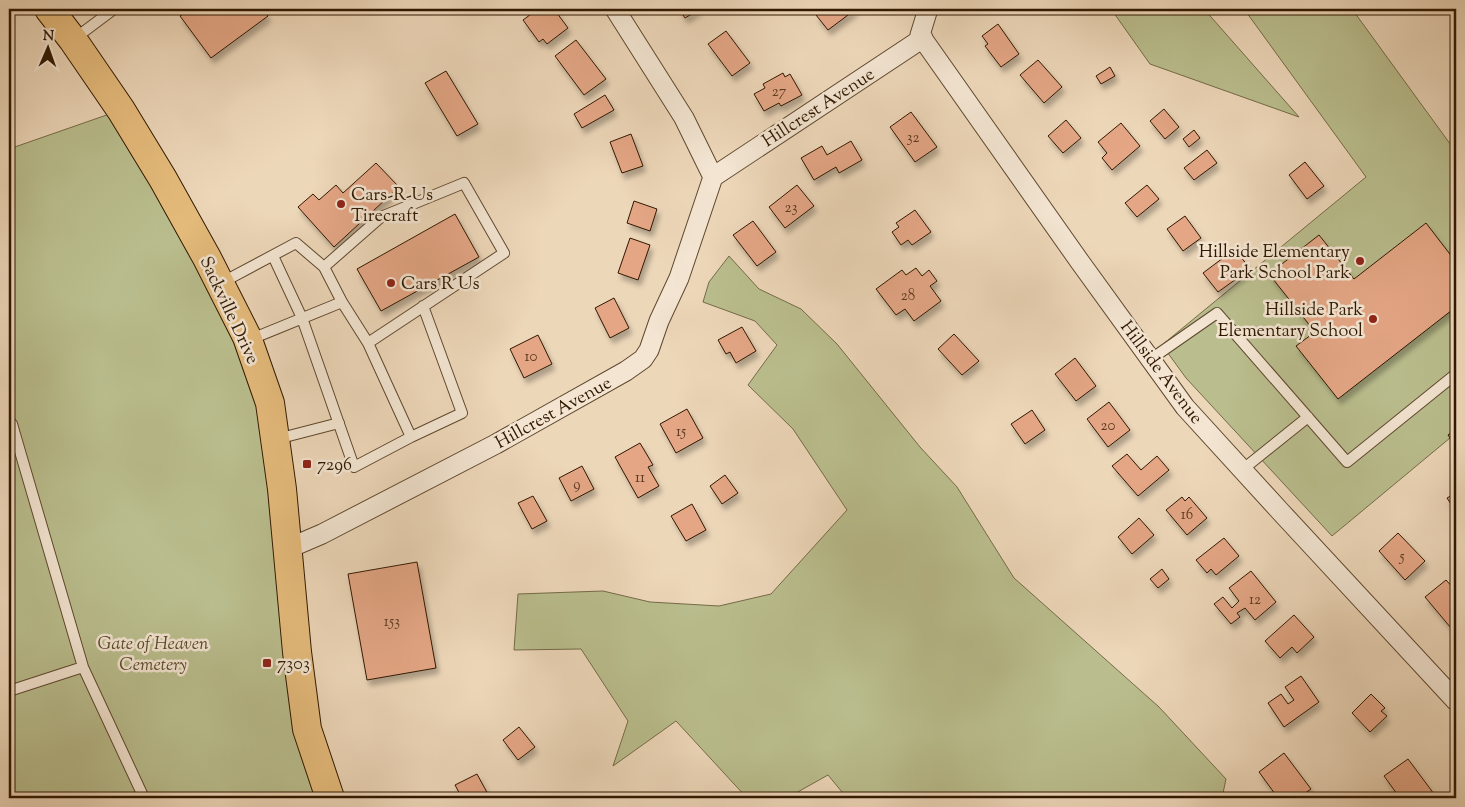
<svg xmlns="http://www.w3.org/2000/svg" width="1465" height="807" font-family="'Sorts Mill Goudy',serif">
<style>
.green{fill:#babe8e;stroke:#756b47}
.building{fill:#e4a685;stroke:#301800;filter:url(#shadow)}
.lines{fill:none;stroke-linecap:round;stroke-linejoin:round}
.service-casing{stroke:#5f482e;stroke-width:12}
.minor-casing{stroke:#5f482e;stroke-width:21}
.primary-casing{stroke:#301800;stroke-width:30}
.service{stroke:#f3e5d2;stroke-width:10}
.minor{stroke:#f3e5d2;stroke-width:19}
.primary{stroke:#e6bc7c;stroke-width:28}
.poi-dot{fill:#8f2418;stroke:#f3e5d2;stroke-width:2}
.labels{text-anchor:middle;stroke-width:5;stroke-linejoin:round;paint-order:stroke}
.number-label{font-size:15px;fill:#5d3c21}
.street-label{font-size:18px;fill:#301800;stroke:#f3e5d2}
.poi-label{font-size:18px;fill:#301800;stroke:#f3e5d2;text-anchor:start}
.park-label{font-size:18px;font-style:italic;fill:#594a2b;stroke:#f3e5d2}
</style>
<defs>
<filter id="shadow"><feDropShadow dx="3" dy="5.5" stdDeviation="2.5" flood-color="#0004"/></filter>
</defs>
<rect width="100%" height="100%" fill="#edd7b9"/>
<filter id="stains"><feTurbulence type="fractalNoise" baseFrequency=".004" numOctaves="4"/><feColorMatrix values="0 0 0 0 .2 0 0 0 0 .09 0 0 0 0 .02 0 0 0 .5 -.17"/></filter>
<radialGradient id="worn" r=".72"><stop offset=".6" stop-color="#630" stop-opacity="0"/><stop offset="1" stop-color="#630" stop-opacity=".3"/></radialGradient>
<path class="green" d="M1111 9H1204L1299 117 1150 64Z
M1244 9H1352L1456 152V433L1332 536 1186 378 1162 345 1366 177Z
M121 110 247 337 330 798H9V149Z
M729 256 759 289 801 309 837 344 920 447 957 487 1014 578 1159 707 1226 779 1222 798H847L828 775 787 798H747L676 721 613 766 628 721 581 649 514 650 518 594 603 591 650 602 719 606 771 594 847 510 793 429 748 385 777 345 755 321 703 302 709 282Z"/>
<path class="building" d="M190 9H263L268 16 211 58 180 16Z
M538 9H554L568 28 547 44 543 39 539 42 523 20Z
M679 9H700L685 18Z
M821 9H856L828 30 816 15 822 10Z
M998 24 1019 54 1001 67 985 46 988 44 982 36Z
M726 31 750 63 732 76 708 44Z
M576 40 606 79 584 95 555 56Z
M1038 60 1062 87 1044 103 1020 75Z
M1110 67 1115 76 1101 84 1096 76Z
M446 71 478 124 457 136 425 83Z
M783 73 785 77 790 74 802 95 781 106 779 103 764 111 754 94 765 88 763 84Z
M605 95 614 110 582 128 574 114Z
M1164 109 1179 127 1165 139 1150 121Z
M911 112 937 147 915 162 890 127Z
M1066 120 1081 138 1063 153 1048 136Z
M1121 123 1140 146 1112 170 1102 158 1107 153 1098 142Z
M1194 130 1200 138 1189 147 1183 139Z
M631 134 643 166 622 173 610 142Z
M851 141 862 160 839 173 836 167 814 180 801 158 822 146 827 155Z
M1207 150 1217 163 1194 180 1184 168Z
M1305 162 1324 186 1307 199 1289 175Z
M376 163 399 187 334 247 298 207 313 194 319 200 336 185 343 193Z
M797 185 814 206 785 228 769 207Z
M1147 185 1159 199 1137 217 1125 203Z
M634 201 657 209 650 231 627 223Z
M915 210 931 232 912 245 908 240 901 245 892 232 899 227 896 223Z
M455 214 479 257 381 311 357 269Z
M1185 216 1201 238 1183 251 1167 229Z
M753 221 776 252 757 266 733 235Z
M1426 223 1456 262V307L1338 399 1296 346 1315 332 1269 274 1319 235 1354 279Z
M630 238 650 245 638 280 618 273Z
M1235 249 1250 269 1218 292 1203 273Z
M916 268 922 276 929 270 937 281 930 286 941 301 914 321 905 309 896 315 876 289 902 270 906 275Z
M614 298 629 328 610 338 595 308Z
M742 327 756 351 736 363 730 352 726 354 718 340Z
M954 334 979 361 962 375 938 349Z
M538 335 552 364 524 378 510 349Z
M1075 358 1096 386 1076 401 1055 374Z
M1109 402 1130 430 1108 447 1087 419Z
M687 409 703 438 676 453 660 424Z
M1032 410 1045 430 1025 444 1011 424Z
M1456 429V447L1448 435Z
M640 443 653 465 648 467 659 486 638 498 615 457Z
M1127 454 1141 470 1157 456 1169 470 1138 496 1112 466Z
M582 466 594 489 571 501 559 478Z
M725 475 738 493 722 504 710 486Z
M1456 493V512L1447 498Z
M533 496 547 521 532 529 518 503Z
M1182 497 1185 501 1189 497 1207 518 1187 535 1166 510Z
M692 504 706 530 686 541 671 516Z
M1139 518 1154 535 1132 554 1118 537Z
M1398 533 1425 561 1405 580 1379 551Z
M1224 538 1239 556 1216 575 1211 569 1207 573 1196 560Z
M417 562 436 668 367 680 348 574Z
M1162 569 1169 579 1158 588 1150 579Z
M1251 571 1276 602 1255 620 1245 608 1237 613 1240 617 1231 624 1214 604 1223 597 1232 608 1239 601 1229 588Z
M1446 580 1456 591V634L1425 597Z
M1294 615 1314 637 1297 653 1292 647 1280 658 1265 641Z
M1301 676 1319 702 1284 727 1268 703 1281 694 1288 704 1294 700 1285 687Z
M1371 694 1385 708 1381 711 1387 716 1370 732 1352 713Z
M519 727 535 747 518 760 503 740Z
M1284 753 1311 789 1298 798H1294L1293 796 1291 798H1278L1259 772Z
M1408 759 1437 798H1400L1384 776Z
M477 774 490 798H462L455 785Z"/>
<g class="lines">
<g class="service-casing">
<path id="service" d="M74 39 114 9
M273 256 302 318 354 467 411 437 462 413 423 306
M221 283 296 243 324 267
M249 340 342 302 368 343 504 253 464 183 381 217 324 267 342 302
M368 343 411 437
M1151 359 1217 313 1347 462 1456 374
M9 421 12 424 83 667 144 798
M277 439 339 423
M1242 470 1308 417
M9 691 83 667"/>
</g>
<g class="minor-casing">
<path id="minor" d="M615 9 684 118 713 177
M928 9 920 35 1080 262 1185 407 1279 510 1456 701
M287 549 322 534 496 444 626 371 643 359 649 350 659 321 679 278 713 177 923 38"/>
</g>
<g class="primary-casing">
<path id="primary" d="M49 9 73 40 121 110 163 179 207 258 247 337 270 403 282 489 297 652 307 729 330 798"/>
</g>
<use href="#service" class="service"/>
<use href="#minor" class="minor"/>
<use href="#primary" class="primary"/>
</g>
<g class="poi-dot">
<circle cx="341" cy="204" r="5"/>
<circle cx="1360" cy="261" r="5"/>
<circle cx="391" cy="283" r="5"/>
<circle cx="1373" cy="319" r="5"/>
<rect x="302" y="459" width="10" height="10" rx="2.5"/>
<rect x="262" y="658" width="10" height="10" rx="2.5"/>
</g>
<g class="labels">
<g class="number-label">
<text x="779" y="96">27</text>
<text x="913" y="142">32</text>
<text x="791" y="212">23</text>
<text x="908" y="300">28</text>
<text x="531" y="361">10</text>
<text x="1108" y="430">20</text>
<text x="681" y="436">15</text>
<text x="640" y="482">11</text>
<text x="577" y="489">9</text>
<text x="1187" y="519">16</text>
<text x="1402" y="561">5</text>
<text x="1255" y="604">12</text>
<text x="392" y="626">153</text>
</g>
<g class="street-label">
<text transform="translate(818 107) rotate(-33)" y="6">Hillcrest Avenue</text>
<text transform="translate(230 310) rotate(65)" y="6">Sackville Drive</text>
<text transform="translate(1162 372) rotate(53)" y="6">Hillside Avenue</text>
<text transform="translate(553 412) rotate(-29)" y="6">Hillcrest Avenue</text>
</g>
<g class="poi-label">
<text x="351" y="200">Cars-R-Us<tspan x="351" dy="21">Tirecraft</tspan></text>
<text x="1350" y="257" text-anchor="end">Hillside Elementary<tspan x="1350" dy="21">Park School Park</tspan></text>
<text x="401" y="289">Cars R Us</text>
<text x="1363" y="315" text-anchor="end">Hillside Park<tspan x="1363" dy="21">Elementary School</tspan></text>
<text x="317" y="470">7296</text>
<text x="277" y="669">7303</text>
</g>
<g class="park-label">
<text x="153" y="649">Gate of Heaven<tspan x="153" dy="21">Cemetery</tspan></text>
</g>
</g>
<rect width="1465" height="807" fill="none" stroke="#edd7b9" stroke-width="30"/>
<rect x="10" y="10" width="1445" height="787" fill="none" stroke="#301800" stroke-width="2.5"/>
<rect x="15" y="15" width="1435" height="777" fill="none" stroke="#301800"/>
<g transform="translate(48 48) rotate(2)" stroke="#f3e5d2" stroke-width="4" paint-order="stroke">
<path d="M0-4L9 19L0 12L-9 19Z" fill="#301800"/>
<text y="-8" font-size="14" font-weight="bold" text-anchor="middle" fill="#301800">N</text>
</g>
<rect width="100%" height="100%" filter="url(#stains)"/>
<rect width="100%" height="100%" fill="url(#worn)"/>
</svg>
